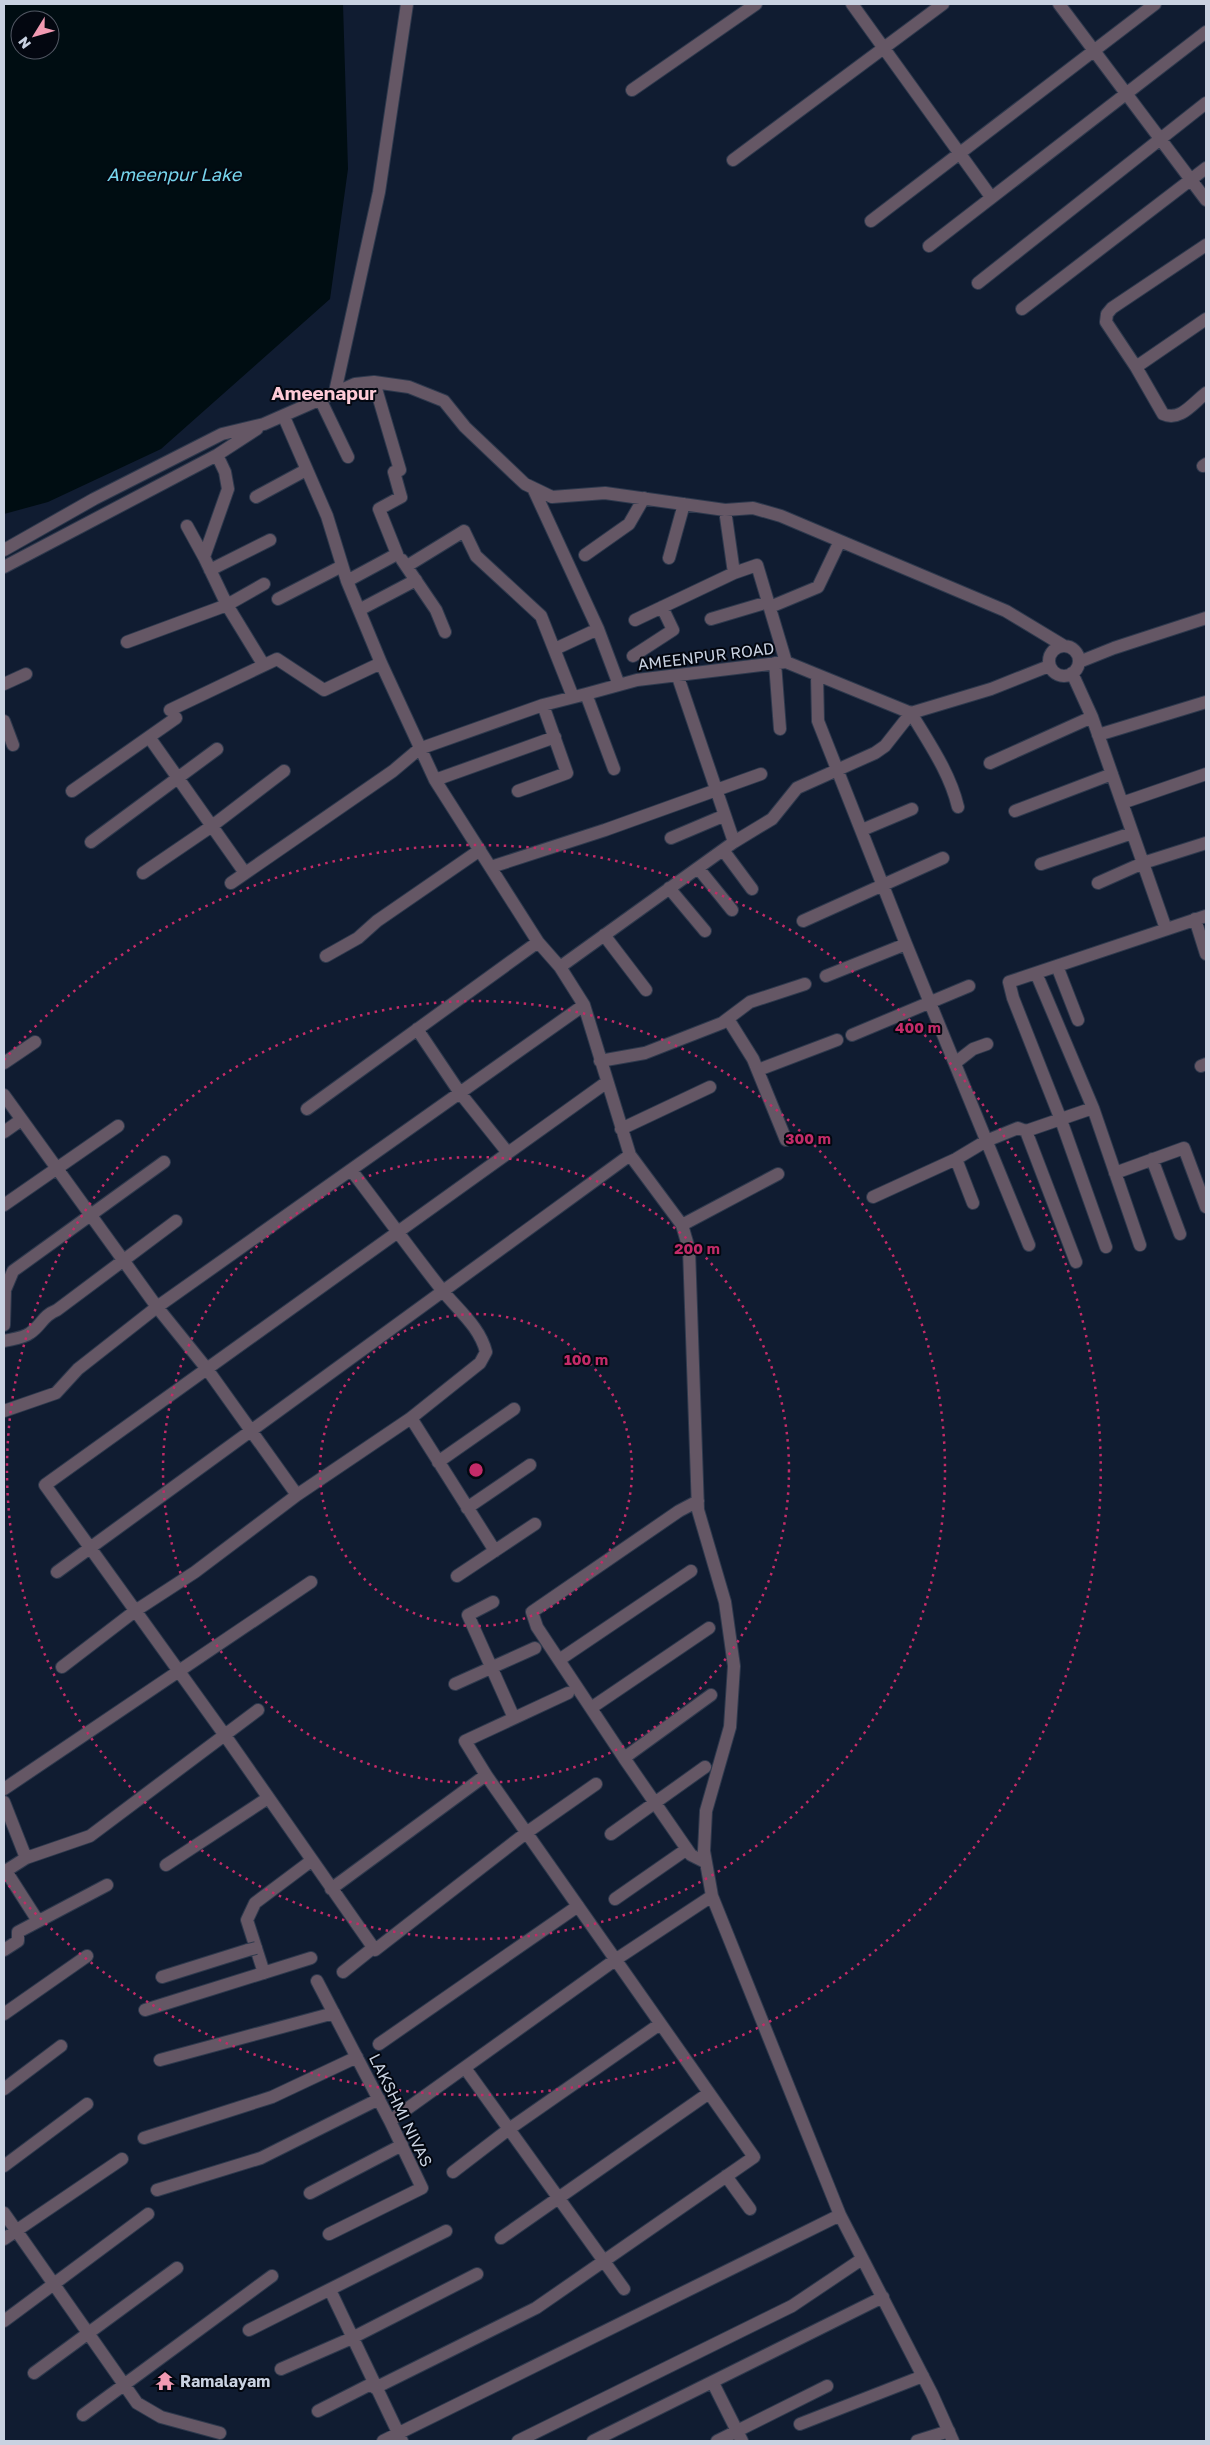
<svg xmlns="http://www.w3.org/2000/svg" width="1210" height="2445" font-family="'Golos Text',sans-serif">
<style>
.water{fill:#000d12;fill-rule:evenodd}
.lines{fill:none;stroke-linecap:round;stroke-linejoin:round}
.minor-casing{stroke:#2e394d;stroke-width:14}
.minor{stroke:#655765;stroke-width:12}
.minor-bridge-casing{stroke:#2e394d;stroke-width:14;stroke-linecap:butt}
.minor-bridge{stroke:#655765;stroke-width:12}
.ring{fill:none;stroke:#c32b68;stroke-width:2.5;stroke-dasharray:2.5 5}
.labels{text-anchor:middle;stroke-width:4;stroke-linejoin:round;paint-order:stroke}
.street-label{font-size:16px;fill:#c9d2e1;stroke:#030710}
.poi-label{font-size:16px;font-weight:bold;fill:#c9d2e1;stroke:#030710;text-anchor:start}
.water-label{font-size:18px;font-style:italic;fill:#77d5ed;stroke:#030710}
.quarter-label{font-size:19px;font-weight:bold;fill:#fecbd7;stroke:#030710}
.centre{fill:#c32b68;stroke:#030710;stroke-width:2.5}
.ring-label{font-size:15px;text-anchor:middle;font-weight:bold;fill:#c32b68;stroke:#030710;stroke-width:4;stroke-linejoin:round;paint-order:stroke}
</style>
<rect width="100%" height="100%" fill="#101c31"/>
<path class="water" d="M4 4H343L348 169 330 299 161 449 48 502 4 514ZM20 20H50V50H20Z"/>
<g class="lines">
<g class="minor-casing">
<path id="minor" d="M852 4 991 197
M1059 4 1206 200
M632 90 756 4
M733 160 943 4
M871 221 1155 4
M1206 245 1112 308 1107 314 1106 322 1136 367 1163 414C1180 422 1193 403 1206 393
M929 246 1206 32
M978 283 1206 103
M1022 309 1206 168
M1136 367 1206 319
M335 392 379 192 407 4
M321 401 348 457
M284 417 327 516 347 581 381 663 435 780 538 942 560 967 584 1005 630 1155 682 1225 689 1249 698 1510 725 1602 734 1666 730 1727 706 1811 704 1851 712 1896 840 2215 932 2394 953 2441
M217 455 225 472 228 489 204 557 227 605 263 664
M1203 466 1206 464
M533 488 598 629 555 649
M256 497 306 470
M725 510 734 573
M187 526 204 557
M4 550 94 499 222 434 264 424 355 384 374 382 409 387 444 401 465 427 525 484 552 497 605 493 725 510 753 508 781 516 1006 611 1064 646
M585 555 629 524 644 498
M669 558 684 504
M402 560 436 610 445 632
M407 566 464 531 476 556 541 616 573 697
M4 567 217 455 257 429
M210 570 270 540
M347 581 397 554 379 509 401 497 394 472 400 470 374 382
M278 599 342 566
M770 607 818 587 840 541
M359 610 416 580
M711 619 768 602
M635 620 734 573 757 565 786 662
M598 629 619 685
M127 642 227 605 264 584
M1049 661a15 15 0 1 1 30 0a15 15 0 1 1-30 0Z
M633 656 673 630 662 607
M1079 662 1114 648 1206 618
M775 663 780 729
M1072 673 1092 717 1166 929
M817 675 818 721 906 944 1029 1245
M678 677 734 842
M4 684 26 674
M586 694 614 769
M170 710 277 659 324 690 381 663
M4 721 13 745
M1098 735 1206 702
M149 737 245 873
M990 763 1092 717
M435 780 555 737
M72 791 176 718
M518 791 567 773 543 705
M1122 803 1206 774
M1015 811 1112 774
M862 830 912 809
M671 838 723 816
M91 842 217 749
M723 850 752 889
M1041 864 1132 833
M491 867 605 830 761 774
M698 868 732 910
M143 873 212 826 284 771
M231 883 393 771 419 749 543 705 586 694 637 680 786 662 911 713 991 689 1049 666
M1098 883 1143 863 1206 843
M669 888 705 931
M1195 919 1206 954
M803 921 943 858
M604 935 646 990
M326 956 358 938 377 921 480 850
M1057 966 1078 1020
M560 967 734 842 772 819 797 788 875 753 885 746 911 713C929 743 950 773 958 807
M1036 973 1093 1108 1140 1245
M826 976 906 944
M728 1019 753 1059 786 1140
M417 1029 460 1093 508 1153
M852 1035 969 986
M600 1061 645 1053 722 1023 750 1002 805 984
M4 1063 35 1042
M955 1063 973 1049 987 1044
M1201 1066 1206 1064
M758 1070 837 1040
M4 1095 157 1307 207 1369 297 1495 195 1572 135 1611 62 1667
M307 1109 538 942
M621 1129 710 1087
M1026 1131 1076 1262
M4 1132 21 1120
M956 1159 973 1203
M1152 1159 1180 1234
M351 1170C382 1210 411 1251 442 1290 458 1310 480 1327 486 1352L480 1363 411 1418 495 1551
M1115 1173 1184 1148 1206 1207
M873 1197 956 1159 986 1141 1018 1128 1026 1131 1093 1108
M4 1205 118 1126
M682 1225 778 1174
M1106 1247 1061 1120 1013 998 1009 982 1206 916
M4 1325 5 1290 13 1271 164 1162
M4 1341C12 1339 24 1338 30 1333 42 1325 42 1316 57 1310L176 1221
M4 1411 56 1393 78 1369 157 1307 584 1005
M438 1462 514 1409
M297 1495 411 1418
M467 1508 530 1465
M57 1572 630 1155
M457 1576 535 1524
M493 1602 468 1615 514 1718
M559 1660 691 1571
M455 1684 535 1648
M591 1708 709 1628
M624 1758 537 1627 532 1612 679 1511 698 1501
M486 1775 465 1741 568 1693
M596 1784 526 1833 375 1950 224 1734 45 1485 607 1082
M4 1789 311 1582
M4 1802 26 1858
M611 1834 705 1767
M705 1862 691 1855 624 1758 711 1695
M166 1865 268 1798
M6 1871 38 1921
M4 1872 26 1858 90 1836 258 1710
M331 1889 486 1775 754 2157 536 2308 375 2388
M615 1899 687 1849
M4 1950 18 1941V1932L107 1885
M343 1972 373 1948
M264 1973 247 1920 255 1903 311 1861
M162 1977 248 1950
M317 1981 390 2121 422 2188 329 2234
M145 2010 311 1958
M4 2014 87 1956
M379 2044 578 1906
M160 2060 334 2013
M465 2068 624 2289
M4 2089 61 2046
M390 2121 615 1960 712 1896
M144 2138 272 2097 357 2057
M4 2166 87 2104
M453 2172 509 2129 660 2024
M726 2176 750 2209
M157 2190 261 2158 379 2099
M310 2193 402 2145
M4 2213 137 2403 161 2417 220 2433
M501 2238 709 2093
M4 2239 122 2159
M330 2290 402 2441
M4 2321 148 2214
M249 2330 446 2231
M281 2369 352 2338 477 2274
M34 2373 177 2268
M713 2383 742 2441
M318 2411 373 2383
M83 2415 272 2276
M800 2424 923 2376
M383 2441 840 2215
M518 2441 792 2306 862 2259
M593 2441 883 2297
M717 2441 827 2386
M917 2441 949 2431"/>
</g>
<use href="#minor" class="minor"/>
<g class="minor-bridge-casing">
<path id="minor-bridge" d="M248 1950 256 1948"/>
</g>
<use href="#minor-bridge" class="minor-bridge"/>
</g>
<g class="ring">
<circle cx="476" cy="1470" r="156"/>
<circle cx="476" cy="1470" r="313"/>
<circle cx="476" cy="1470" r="469"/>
<path d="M4 1060A625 625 0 1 1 4 1880"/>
</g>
<defs>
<g id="temple-bare" transform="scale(1.5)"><path d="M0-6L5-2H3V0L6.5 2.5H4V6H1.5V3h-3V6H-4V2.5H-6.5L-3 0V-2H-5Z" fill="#f19ab2" stroke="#030710" stroke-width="2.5" paint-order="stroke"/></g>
</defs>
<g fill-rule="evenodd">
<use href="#temple-bare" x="165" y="2381"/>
</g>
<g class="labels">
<g class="street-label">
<text transform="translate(706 656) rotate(-7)" y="6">AMEENPUR ROAD</text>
<text transform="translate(401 2110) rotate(64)" y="6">LAKSHMI NIVAS</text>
</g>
<g class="poi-label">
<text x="180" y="2387">Ramalayam</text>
</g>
<g class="water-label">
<text x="174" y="181">Ameenpur Lake</text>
</g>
<g class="quarter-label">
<text x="324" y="400">Ameenapur</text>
</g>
</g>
<circle cx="476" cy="1470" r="8" class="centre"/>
<g class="ring-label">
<text x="918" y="1033">400 m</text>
<text x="808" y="1144">300 m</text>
<text x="697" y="1254">200 m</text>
<text x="586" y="1365">100 m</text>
</g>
<rect width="1210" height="2445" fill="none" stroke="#c9d2e1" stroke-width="10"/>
<g transform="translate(35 35) rotate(233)"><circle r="24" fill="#030710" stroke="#525864"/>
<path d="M0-4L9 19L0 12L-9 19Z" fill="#f19ab2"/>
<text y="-8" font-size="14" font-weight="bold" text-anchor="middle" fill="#c9d2e1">N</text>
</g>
</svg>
